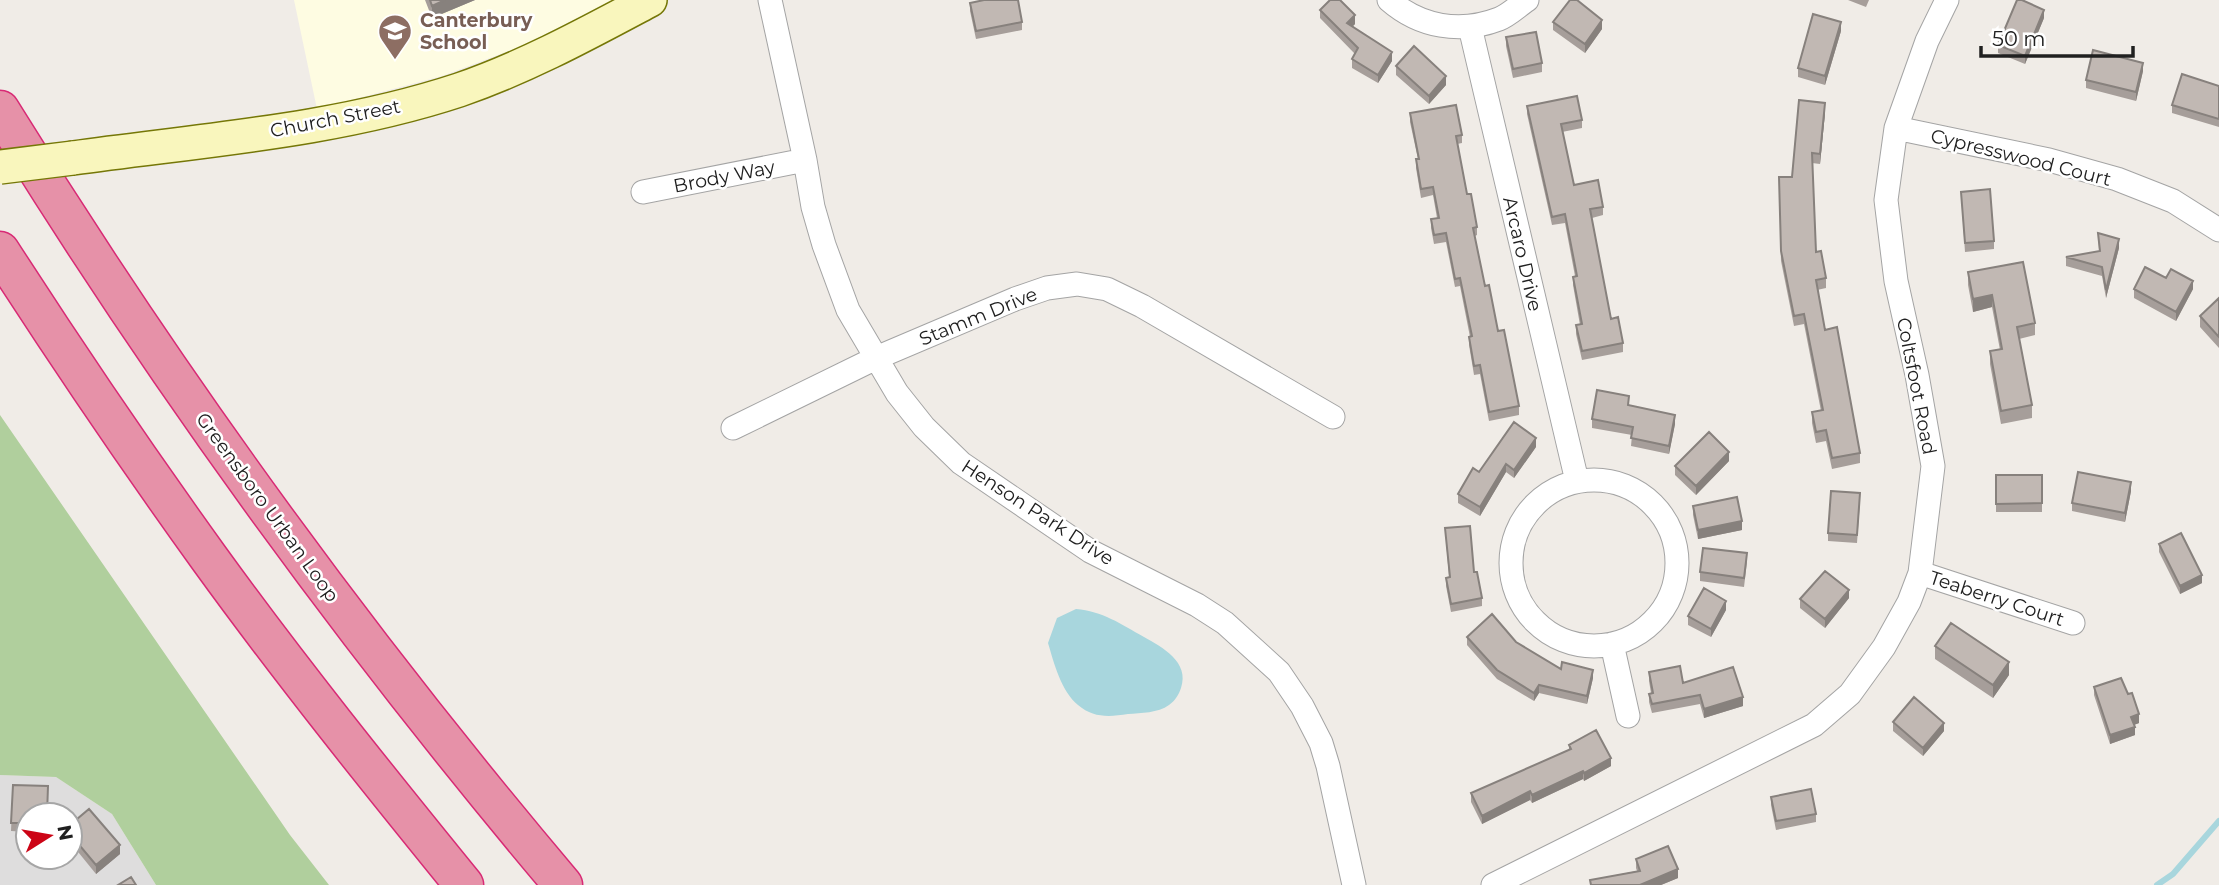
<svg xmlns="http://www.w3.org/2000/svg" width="2219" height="885" font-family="Montserrat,sans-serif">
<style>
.residential{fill:#dedddd;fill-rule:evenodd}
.education{fill:#fefce2}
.forest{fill:#b0cf9d}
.water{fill:#a8d6dd}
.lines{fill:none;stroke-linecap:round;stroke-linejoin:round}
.stream{stroke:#a8d6dd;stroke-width:6}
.street-casing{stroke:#a4a4a4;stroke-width:25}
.secondary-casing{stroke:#757707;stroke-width:36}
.highway-casing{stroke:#d82a75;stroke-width:41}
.street{stroke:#fff;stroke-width:23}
.secondary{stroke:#f9f6bd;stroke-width:33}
.highway{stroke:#e691a8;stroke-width:38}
.secondary-bridge-casing{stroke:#757707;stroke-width:36;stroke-linecap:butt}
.secondary-bridge{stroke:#f9f6bd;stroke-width:33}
.wall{fill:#a69e9a}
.shaded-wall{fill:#87817d}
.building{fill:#c1b8b3;stroke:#87817d;stroke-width:2}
.labels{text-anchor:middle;stroke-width:5;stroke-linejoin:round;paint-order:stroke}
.education-label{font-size:19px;font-weight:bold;fill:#785e54;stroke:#fff;text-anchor:start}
.street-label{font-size:19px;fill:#202020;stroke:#fff}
</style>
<rect width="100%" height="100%" fill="#f0ece7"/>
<path class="residential" d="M0 775 56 777 112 814 156 885H0ZM28 815H70V857H28Z"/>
<path class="education" d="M294 0H622L525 45 442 76 317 109Z"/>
<path class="forest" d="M0 415 290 835 329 885H156L112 814 56 777 0 775Z"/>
<path class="water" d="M1076 609C1102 611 1121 624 1144 637 1162 647 1190 662 1181 688 1179 694 1175 701 1169 705 1158 713 1141 713 1128 714 1109 717 1093 718 1078 705 1061 691 1054 663 1048 643L1057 618Z"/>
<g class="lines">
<path class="stream" d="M2157 885 2173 874 2219 821"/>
<g class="street-casing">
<path id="street" d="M770 0 805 160 813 207 824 245 848 310 897 393 924 427 961 463 1090 551 1197 605 1225 623 1279 672 1302 706 1321 743 1328 766 1354 885
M1389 0C1420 27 1460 34 1499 19 1509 15 1518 6 1527 0
M1470 27 1577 481
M1896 128 2049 160 2117 179 2173 201 2219 230
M643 192 805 160
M733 428 876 358 1015 299 1047 288 1077 284 1107 289 1142 306 1333 417
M1511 563a83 83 0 1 1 166 0a83 83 0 1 1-166 0Z
M1920 573 2073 623
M1612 644 1628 716
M1493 885 1814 725 1850 694 1884 647 1909 602 1920 573 1933 466 1917 375 1896 281 1886 200 1896 128 1927 41 1947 0"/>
</g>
<g class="secondary-casing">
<path id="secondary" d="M73 158C202 140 335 131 459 90 526 67 588 33 650 0"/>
</g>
<g class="highway-casing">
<path id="highway" d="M0 110C168 382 356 640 563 885
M0 251C67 355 137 458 209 558 290 670 377 778 464 885"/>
</g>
<use href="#street" class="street"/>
<use href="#secondary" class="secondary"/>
<use href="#highway" class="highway"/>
<g class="secondary-bridge-casing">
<path id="secondary-bridge" d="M0 167 73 158"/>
</g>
<use href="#secondary-bridge" class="secondary-bridge"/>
</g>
<path class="wall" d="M425 0H475L432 18Z
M1848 0H1869L1866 7Z
M970 3 1022 22V30L976 39 970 11Z
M1320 10 1355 24 1353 26 1392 61 1378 83 1352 68V59L1355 54 1320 18Z
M2044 18 2025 64 1998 53V45Z
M1553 22 1602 29 1585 53 1553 30Z
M1841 31 1825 85 1798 77V68Z
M1506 37 1542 63V72L1513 78 1506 46Z
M1396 66 1446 85 1429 104 1396 75Z
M2143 71 2136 101 2086 88V80Z
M2219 86V127L2172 113V105Z
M1527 106 1582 120V128L1562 132 1574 185 1603 207V215L1592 218 1611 319 1623 343V352L1582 360 1576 334V325H1580L1573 285V277L1575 276 1565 223 1552 225 1527 114Z
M1410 113 1462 135V143L1457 144 1467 194 1477 227V235L1475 236 1485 286 1519 406V415L1489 421 1480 374 1474 375 1469 345V337H1470L1460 286 1455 287 1446 242 1434 244 1431 228V219L1437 218 1433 195 1421 198 1416 168V159H1418L1410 122Z
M1825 113 1820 164 1812 163 1816 252 1826 278V288L1817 290 1825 330 1860 453V463L1832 469 1826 441 1816 443 1812 423V412L1821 411 1804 324 1794 326 1781 261 1779 177H1792Z
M1961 192 1994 241V249L1965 252Z
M2098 233 2119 248 2106 298 2102 276 2066 266V257L2099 251Z
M1968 272 2035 323V335L2019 339 2032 405V418L2001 424 1990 364V351L2000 350 1992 307 1973 312 1968 285Z
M2166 278 2193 289 2176 321 2134 298V289Z
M2219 298V348L2200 327V316Z
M1629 405 1675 424 1669 454 1631 446 1632 435 1592 428V419Z
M1536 447 1514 478 1506 472 1480 516 1458 503V494L1479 472Z
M1729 461 1696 495 1675 475V466Z
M1996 475H2042V512H1996Z
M2131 491 2125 522 2072 511V503Z
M1860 501 1857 543 1828 541V533Z
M1693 506 1742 530 1698 539 1693 515Z
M1445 528 1474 572 1482 598V606L1451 612 1446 586V578L1449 577Z
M2159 544 2202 583 2180 594 2159 552Z
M1747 562 1744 587 1700 581V572Z
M1849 598 1825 628 1800 608V599Z
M1726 610 1711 637 1688 625V616Z
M1467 637 1516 642 1561 669 1593 678 1587 704 1539 693 1534 701 1497 679 1467 645Z
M1935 646 2009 675 1993 698 1935 659Z
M1649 672 1683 683 1743 706 1704 718 1700 704 1652 713 1649 702V694L1651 693 1649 681Z
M2094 687 2139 723 2134 725 2135 735 2110 744 2094 695Z
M1893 722 1944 731 1923 756 1893 731Z
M1569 745 1611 766 1584 781 1583 779 1532 803 1530 800 1482 824 1471 802V793L1569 750Z
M13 785 28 815V832L11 831Z
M1771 797 1816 814V822L1776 830 1771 805Z
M70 825 120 854 96 874 70 842Z
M1636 859 1678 878 1661 885H1590V880L1637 871 1636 868Z"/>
<path class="shaded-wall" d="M445 0H475L432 18V6Z
M2044 10V18L2025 64V56Z
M1355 15V24L1347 32V23Z
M1602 20V29L1585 53V44Z
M1841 22V31L1825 85V76Z
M1392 52V61L1378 83V75Z
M2143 63V71L2136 101V92Z
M1446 76V85L1429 104V96Z
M1825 103V113L1820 164V154Z
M2119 239V248L2106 298V290Z
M2193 281V289L2176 321V312Z
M1992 295V307L1973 312V299Z
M1675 415V424L1669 454V446Z
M1536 438V447L1514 478V470Z
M1729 452V461L1696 495V486Z
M1506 464V472L1480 516V507Z
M2131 482V491L2125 522V513Z
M1742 521V530L1698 539V530Z
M2202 575V583L2180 594V586Z
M1849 590V598L1825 628V619Z
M1726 601V610L1711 637V629Z
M2009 662V675L1993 698V685Z
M1593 670V678L1587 704V696Z
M1539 685V693L1534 701V693Z
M1743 697V706L1704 718V709Z
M2139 714V723L2131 726V717Z
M1944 723V731L1923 756V748Z
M2135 727V735L2110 744V735Z
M1611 758V766L1584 781V773Z
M1583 771V779L1532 803V795Z
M1530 791V800L1482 824V816Z
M120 845V854L96 874V865Z
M1678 869V878L1661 885H1640Z"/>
<path class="building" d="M430 0H445L432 6Z
M984 0H1018L1022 22 976 31 970 3Z
M1330 0H1340L1355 15 1347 23 1392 52 1378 75 1352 59 1358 48 1320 10Z
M1570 0H1577L1602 20 1585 44 1553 22Z
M2017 0H2022L2044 10 2025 56 1998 45Z
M1813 14 1841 22 1825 76 1798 68Z
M1536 32 1542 63 1513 69 1506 37Z
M1414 46 1446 76 1429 96 1396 66Z
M2093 50 2143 63 2136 92 2086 80Z
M2182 74 2219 86V119L2172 105Z
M1577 96 1582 120 1561 124 1574 185 1598 180 1603 207 1590 209 1611 319 1618 317 1623 343 1582 351 1576 325 1582 324 1573 277 1577 276 1565 214 1552 217 1527 106Z
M1799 100 1825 103 1820 154 1812 153 1816 252 1821 251 1826 278 1816 280 1825 330 1837 327 1860 453 1832 458 1826 430 1816 432 1812 412 1823 410 1804 314 1794 316 1781 251 1779 177H1792Z
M1456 105 1462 135 1456 136 1467 194H1471L1477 227 1473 228 1485 286 1489 285 1498 331 1504 330 1519 406 1489 412 1480 365 1474 366 1469 337 1472 336 1460 278 1455 279 1446 233 1434 235 1431 219 1439 218 1433 187 1421 189 1416 159H1419L1410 113Z
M1990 189 1994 241 1965 243 1961 192Z
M2098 233 2119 239 2106 290 2102 267 2066 257 2100 251Z
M2023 262 2035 323 2017 327 2032 405 2001 411 1990 351 2002 349 1992 295 1973 299 1968 272Z
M2145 267 2166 278 2171 269 2193 281 2176 312 2134 289Z
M2219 298V337L2200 316Z
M1597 390 1629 396 1628 405 1675 415 1669 446 1631 438 1633 427 1592 419Z
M1514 422 1536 438 1514 470 1506 464 1480 507 1458 494 1473 468 1479 472Z
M1709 432 1729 452 1696 486 1675 466Z
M2078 472 2131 482 2125 513 2072 503Z
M1996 475H2042V503L1996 504Z
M1831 491 1860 493 1857 535 1828 533Z
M1737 497 1742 521 1698 530 1693 506Z
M1470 526 1474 572H1477L1482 598 1451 604 1446 578 1450 577 1445 528Z
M2181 533 2202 575 2180 586 2159 544Z
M1703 548 1747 553 1744 578 1700 572Z
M1825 571 1849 590 1825 619 1800 599Z
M1704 588 1726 601 1711 629 1688 616Z
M1492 614 1516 642 1561 669 1562 662 1593 670 1587 696 1539 685 1534 693 1497 670 1467 637Z
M1951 623 2009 662 1993 685 1935 646Z
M1680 666 1683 683 1733 667 1743 697 1704 709 1700 695 1652 704 1649 694 1653 693 1649 672Z
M2121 678 2128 694 2132 693 2139 714 2131 717 2135 727 2110 735 2094 687Z
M1914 697 1944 723 1923 748 1893 722Z
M1596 730 1611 758 1584 773 1583 771 1532 795 1530 791 1482 816 1471 793 1571 749 1569 745Z
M13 785 48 786 47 815H28V823H11Z
M1811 789 1816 814 1776 821 1771 797Z
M89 809 120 845 96 865 70 834V825Z
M1668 846 1678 869 1640 885H1591L1590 880 1640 871 1636 859Z
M131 877 136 885H118Z"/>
<defs>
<g id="school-pin" transform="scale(1.75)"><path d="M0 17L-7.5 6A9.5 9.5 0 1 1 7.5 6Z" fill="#8d6e63" stroke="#fff"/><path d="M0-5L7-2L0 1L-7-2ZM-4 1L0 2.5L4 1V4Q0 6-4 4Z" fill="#fff"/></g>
</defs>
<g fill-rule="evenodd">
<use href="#school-pin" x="395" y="31"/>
</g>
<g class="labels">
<g class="education-label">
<text x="420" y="27">Canterbury<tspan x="420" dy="22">School</tspan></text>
</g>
<g class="street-label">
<text transform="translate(335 118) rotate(-11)" y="7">Church Street</text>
<text transform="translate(2021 157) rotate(14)" y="7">Cypresswood Court</text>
<text transform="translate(724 176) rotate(-11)" y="7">Brody Way</text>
<text transform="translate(1523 254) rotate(77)" y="7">Arcaro Drive</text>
<text transform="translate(978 316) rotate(-22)" y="7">Stamm Drive</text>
<text transform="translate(1917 386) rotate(79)" y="7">Coltsfoot Road</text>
<text transform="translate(268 507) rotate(54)" y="7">Greensboro Urban Loop</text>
<text transform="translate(1038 512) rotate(33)" y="7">Henson Park Drive</text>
<text transform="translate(1997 598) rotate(18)" y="7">Teaberry Court</text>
</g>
</g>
<g transform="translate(49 836) rotate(79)"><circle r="33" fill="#ffffff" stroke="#a6a6a6" stroke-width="2"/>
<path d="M0-5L12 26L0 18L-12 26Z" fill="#cc0416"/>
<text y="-10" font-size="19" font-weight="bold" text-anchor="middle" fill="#202020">N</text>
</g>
<path d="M1981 46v10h152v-10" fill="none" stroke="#202020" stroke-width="3.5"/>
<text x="1992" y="46" font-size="21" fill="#202020" stroke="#ffffff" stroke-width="5" paint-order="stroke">50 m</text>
</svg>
